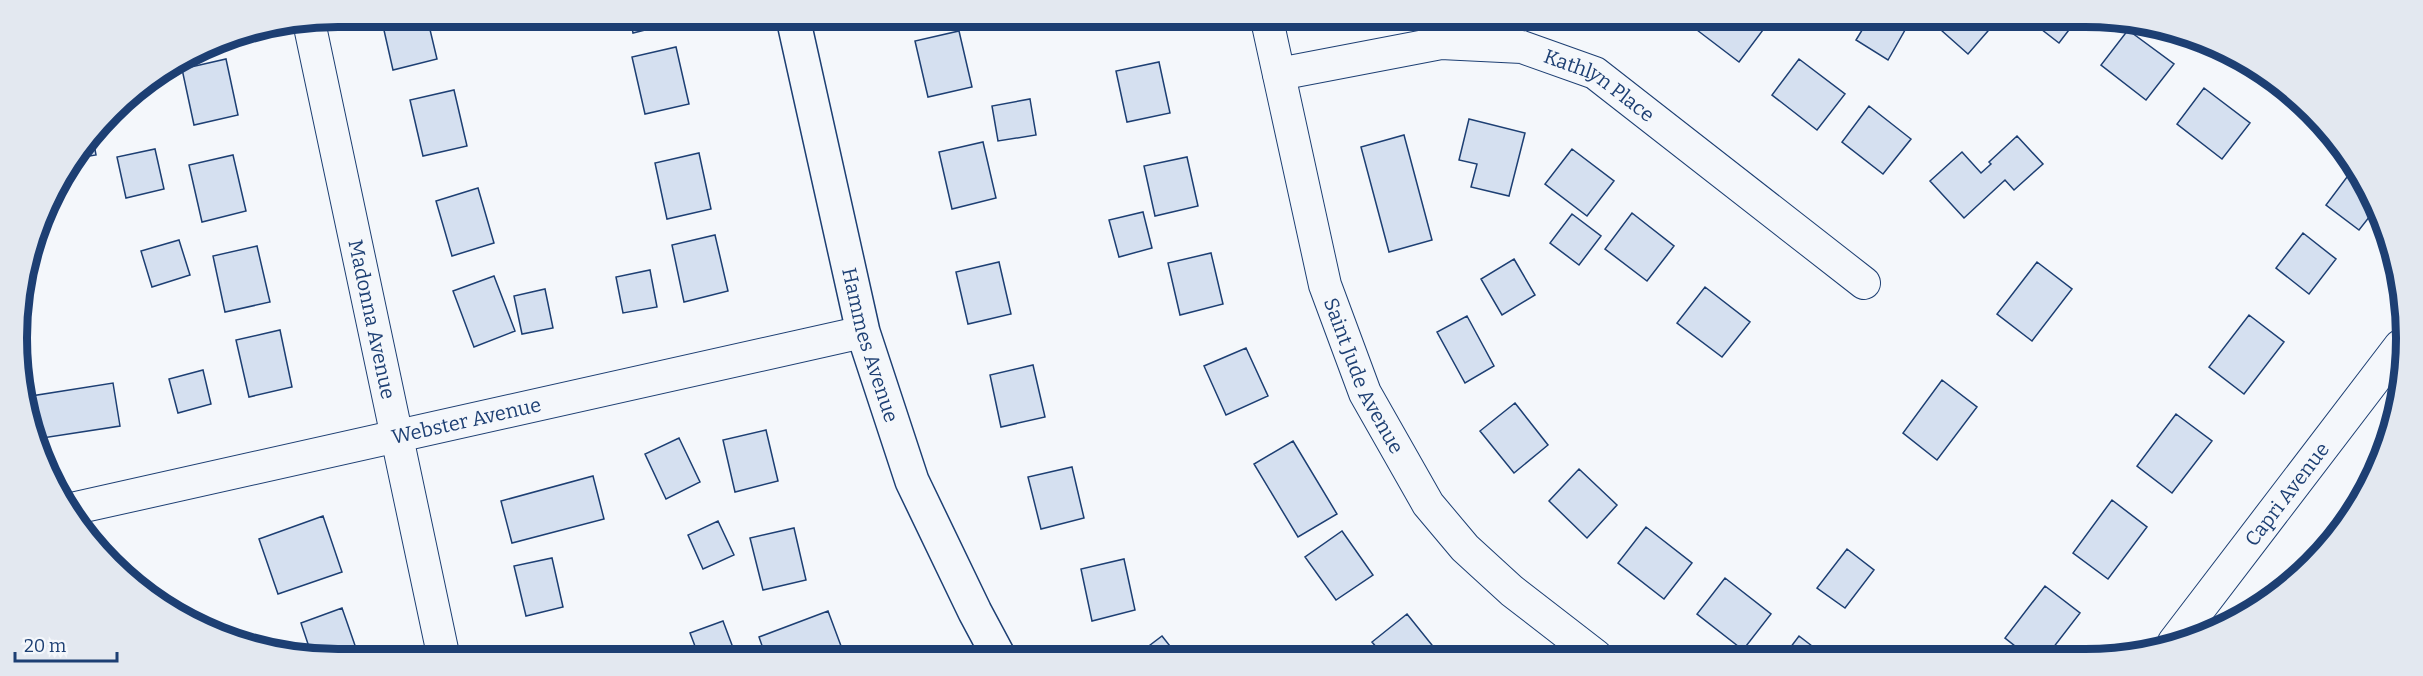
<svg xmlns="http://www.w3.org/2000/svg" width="2423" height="676" font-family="Bitter,serif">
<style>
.building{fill:#d5e0f0;stroke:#1d3f73;stroke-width:1.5}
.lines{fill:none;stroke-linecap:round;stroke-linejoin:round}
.minor-casing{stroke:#1d3f73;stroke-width:34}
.tertiary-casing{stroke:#1d3f73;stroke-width:36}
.minor{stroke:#f4f7fb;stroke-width:32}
.tertiary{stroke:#f4f7fb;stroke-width:33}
.labels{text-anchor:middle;stroke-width:4.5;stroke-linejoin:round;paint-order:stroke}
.street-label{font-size:20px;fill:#1d3f73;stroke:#f4f7fb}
.rim{fill:none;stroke:#1d3f73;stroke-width:8}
</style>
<rect width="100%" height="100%" fill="#f4f7fb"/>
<path class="building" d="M381 17H427L437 59 393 70Z
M630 17 676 18 677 22 633 33Z
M1106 19H1136L1108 25Z
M1698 21H1759L1766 26 1739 62 1693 27Z
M1867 22H1891L1905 30 1888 60 1856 40Z
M1932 22H1992L1994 24 1968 54Z
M2032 22H2075L2059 43Z
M2128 30 2174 64 2146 100 2101 65Z
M959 31 972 87 928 97 915 41Z
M676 47 689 104 645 114 632 57Z
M226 59 238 115 194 125 182 69Z
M1799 59 1845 94 1817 130 1772 95Z
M1159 62 1170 113 1127 122 1116 71Z
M157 77 159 83 140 88Z
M2204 88 2250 123 2222 159 2177 124Z
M454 90 467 146 423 156 410 100Z
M1030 99 1036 135 998 141 992 106Z
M1869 106 1911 139 1883 174 1842 142Z
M1469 119 1525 133 1509 196 1471 187 1477 164 1459 160Z
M1404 135 1432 240 1389 252 1361 147Z
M2017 136 2043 164 2014 190 2005 180 1964 218 1930 181 1962 152 1981 173 1991 164 1989 162Z
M93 139 96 155 78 158Z
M983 142 996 198 952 209 939 152Z
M155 149 164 189 126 198 117 157Z
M1572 149 1614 181 1587 216 1545 184Z
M699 153 711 209 667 219 655 163Z
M233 155 246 211 202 222 189 165Z
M1187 157 1198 206 1155 216 1144 166Z
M2353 169 2358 173 2374 211 2359 230 2326 205Z
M478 188 494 243 452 256 436 201Z
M1143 212 1152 248 1119 257 1109 220Z
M1632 213 1674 246 1647 281 1605 249Z
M1572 214 1601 236 1579 265 1550 243Z
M2303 233 2336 259 2309 294 2276 268Z
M715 235 728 291 684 302 672 245Z
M179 240 190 275 152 287 141 251Z
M257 246 270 302 225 312 213 256Z
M1211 253 1223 304 1180 315 1168 263Z
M1514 259 1535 295 1502 315 1481 279Z
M999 262 1011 314 968 324 956 272Z
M2037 262 2072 289 2032 341 1997 314Z
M650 270 657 307 623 313 616 277Z
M494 276 515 331 474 347 453 291Z
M1705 287 1750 322 1722 357 1677 323Z
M545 289 553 328 522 334 514 296Z
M2249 315 2284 342 2244 394 2209 367Z
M1467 316 1494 366 1465 383 1437 332Z
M280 330 292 387 249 397 236 340Z
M1246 348 1268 396 1226 415 1204 366Z
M1033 365 1045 417 1001 427 990 375Z
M203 370 211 404 178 413 169 379Z
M1942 380 1977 407 1937 460 1903 433Z
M113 383 120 426 36 439 28 422 25 397Z
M1515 403 1548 445 1514 473 1480 431Z
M2176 414 2212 441 2172 493 2137 466Z
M766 430 778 481 735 492 723 440Z
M679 438 700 482 666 499 645 454Z
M1293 441 1337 514 1298 537 1254 464Z
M1072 467 1084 518 1041 529 1028 477Z
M1579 469 1617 505 1587 538 1549 501Z
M593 476 604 519 512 543 501 501Z
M2112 500 2147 527 2108 579 2073 553Z
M323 516 342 572 278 594 259 539Z
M718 521 734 555 703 569 688 535Z
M1646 527 1692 563 1664 599 1618 563Z
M794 528 806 580 763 590 750 538Z
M1342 531 1373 575 1336 600 1305 557Z
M1847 549 1874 570 1845 608 1817 588Z
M552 558 563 607 526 616 514 566Z
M1124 559 1135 610 1092 621 1081 569Z
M1725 578 1771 614 1743 650 1697 614Z
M2045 586 2080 613 2046 657H2029L2005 638Z
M342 608 358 654 311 653 301 623Z
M828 611 844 654H765L759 637Z
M1407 614 1440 655V656L1383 655 1372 642Z
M723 621 735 653 698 654 690 633Z
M1162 636 1177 655H1137Z
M1799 636 1825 656H1784Z"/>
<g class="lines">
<g class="minor-casing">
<g id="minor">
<path id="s1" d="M1267 20 1325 285 1365 393 1428 504 1465 548 1512 591 1596 656"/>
<path id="s2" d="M309 22 443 654"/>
<path id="s3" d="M1279 74 1441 43 1522 47 1595 73 1864 283"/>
<path id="s4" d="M71 509 863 332"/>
<path id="s5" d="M2174 642 2400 346"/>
</g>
</g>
<g class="tertiary-casing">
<g id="tertiary">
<path id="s6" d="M793 18 863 332 912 481 975 612 998 655"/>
</g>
</g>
<use href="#minor" class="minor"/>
<use href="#tertiary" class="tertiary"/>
</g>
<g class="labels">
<g class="street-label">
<text dy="7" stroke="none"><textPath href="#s3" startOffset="333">Kathlyn Place</textPath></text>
<text dy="7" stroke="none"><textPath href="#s2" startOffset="304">Madonna Avenue</textPath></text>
<text dy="7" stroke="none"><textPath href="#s6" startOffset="336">Hammes Avenue</textPath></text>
<text dy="7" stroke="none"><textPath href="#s1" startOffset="370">Saint Jude Avenue</textPath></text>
<text dy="7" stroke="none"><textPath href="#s4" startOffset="405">Webster Avenue</textPath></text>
<text dy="7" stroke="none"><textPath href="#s5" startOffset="186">Capri Avenue</textPath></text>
</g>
</g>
<path d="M0 0H2423V676H0ZM338 27H2085A311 311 0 0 1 2396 338V338A311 311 0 0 1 2085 649H338A311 311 0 0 1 27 338V338A311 311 0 0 1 338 27Z" fill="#e3e8f0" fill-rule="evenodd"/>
<path class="rim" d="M338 27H2085A311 311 0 0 1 2396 338V338A311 311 0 0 1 2085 649H338A311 311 0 0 1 27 338V338A311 311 0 0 1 338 27Z"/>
<path d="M15 652v9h102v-9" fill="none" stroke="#1d3f73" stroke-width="3"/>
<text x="24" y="652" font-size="18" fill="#1d3f73" stroke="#f4f7fb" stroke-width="4.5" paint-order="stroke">20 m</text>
</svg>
